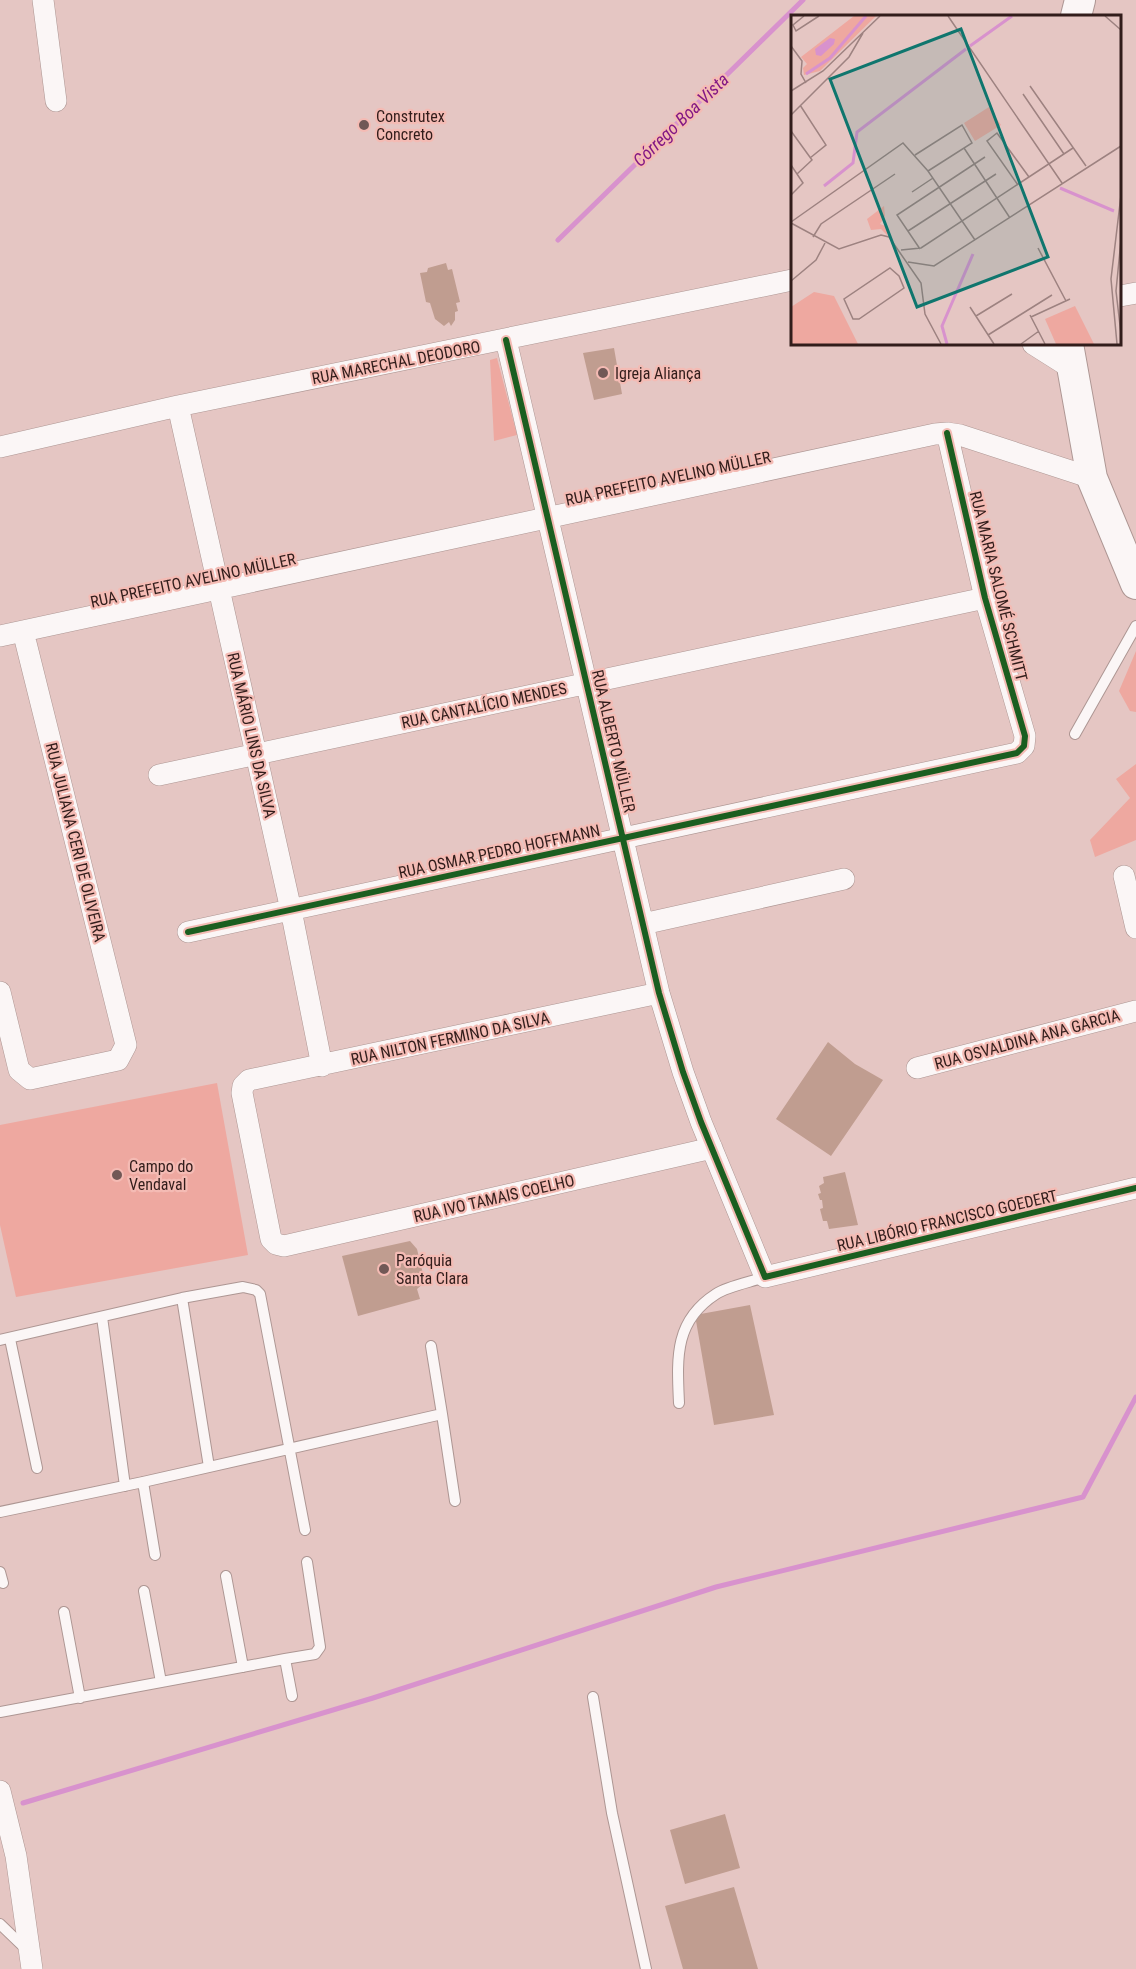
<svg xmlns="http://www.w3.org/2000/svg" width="1136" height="1969" font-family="'Roboto Condensed',sans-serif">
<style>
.green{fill:#eea8a0}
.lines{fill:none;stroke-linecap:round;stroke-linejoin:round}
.stream{stroke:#d892cd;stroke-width:5}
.building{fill:#c09d90}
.service-casing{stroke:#ad9693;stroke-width:12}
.minor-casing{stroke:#ad9693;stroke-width:22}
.secondary-casing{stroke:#ad9693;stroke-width:32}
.service{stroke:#fbf6f6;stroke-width:10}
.minor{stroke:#fbf6f6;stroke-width:21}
.secondary{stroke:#fbf6f6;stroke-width:30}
.cycleway-casing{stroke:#f4bbb4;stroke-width:10}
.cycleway{stroke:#1b5e20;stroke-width:6}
.poi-dot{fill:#715856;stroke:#f4bbb4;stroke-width:2}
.labels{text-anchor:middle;stroke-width:4.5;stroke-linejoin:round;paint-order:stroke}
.poi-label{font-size:16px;fill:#321d1b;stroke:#f4bbb4;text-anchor:start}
.street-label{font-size:16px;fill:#321d1b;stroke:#f4bbb4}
.water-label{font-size:18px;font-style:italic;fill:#831884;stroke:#f4bbb4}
.inset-river{fill:none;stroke:#d892cd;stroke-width:3}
.inset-road{fill:none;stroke:#9d8280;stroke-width:1.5}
.view{fill:#0f766e;fill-opacity:0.15;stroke:#0f766e;stroke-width:3}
.inset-edge{fill:none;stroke:#321d1b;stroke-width:3}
</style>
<rect width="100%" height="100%" fill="#e5c6c3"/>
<path class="green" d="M497 358 517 435 494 441 490 360Z
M1136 651V712L1130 711 1119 691Z
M1136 764V840L1095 857 1090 840 1130 798 1116 779Z
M217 1083 248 1255 16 1297 0 1225V1125Z"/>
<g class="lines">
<path class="stream" d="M558 240 803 0
M23 1803 373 1698 716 1587 1083 1497 1136 1397"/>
</g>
<path class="building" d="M446 263 448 270 452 269 460 302 456 303 458 311 455 312V320L451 326 449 322 444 326 435 319 430 303 426 302 420 273 427 272 428 268Z
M614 348 622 394 594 400 583 353Z
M828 1042 855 1064 883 1080 831 1156 776 1119Z
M845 1172 858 1225 829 1229 827 1221H823L820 1209 823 1208 822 1200H820L818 1194 821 1193 819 1186 824 1183 823 1177Z
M410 1241 417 1249 425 1282 417 1289 420 1299 358 1316 342 1256Z
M750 1305 774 1415 714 1425 695 1315Z
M725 1814 740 1868 685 1884 670 1830Z
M734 1887 758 1969H683L665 1906Z"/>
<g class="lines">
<g class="service-casing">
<path id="service" d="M1075 734 1136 626
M182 1298 209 1467
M102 1317 125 1486
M10 1339 37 1468
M0 1340 182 1298 243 1287 256 1290 260 1294 305 1530
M679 1403C677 1358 674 1321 716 1294 728 1286 751 1282 765 1277
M442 1414 455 1501
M143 1482 155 1555
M0 1512 143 1482 442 1414 431 1346
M0 1572 3 1583
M226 1576 243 1667
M144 1591 161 1682
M64 1612 80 1698
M285 1659 315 1654 320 1647 307 1562
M593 1697 612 1813 646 1969
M0 1712 285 1659 292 1696
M0 1924 28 1951"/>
</g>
<g class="minor-casing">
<path id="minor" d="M43 0 56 101
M1120 296 1136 293
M506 340 659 993 683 1072 701 1122 765 1277 1136 1188
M1033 344 1071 368
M178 406 291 910 322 1066
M0 447 178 406 792 280
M0 636 935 434 947 433 960 435 1092 478
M159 775 985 598
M1124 876 1136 928
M643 924 844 879
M188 932 1017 753 1024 746 1025 736 985 598 947 433
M0 992 19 1070 30 1079 118 1060 126 1045 23 631
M659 993 249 1080 243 1086 242 1093 271 1239 276 1244 284 1246 712 1148
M917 1068 1136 1011
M0 1791 16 1856 32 1969"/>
</g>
<g class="secondary-casing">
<path id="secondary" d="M1076 16 1080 0
M1068 344 1092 478 1136 584"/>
</g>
<use href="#service" class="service"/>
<use href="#minor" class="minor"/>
<use href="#secondary" class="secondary"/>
<g class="cycleway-casing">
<path id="cycleway" d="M506 340 659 993 683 1072 701 1122 765 1277 1136 1188
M188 932 1017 753 1024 746 1025 736 985 598 947 433"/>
</g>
<use href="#cycleway" class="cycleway"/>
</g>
<g class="poi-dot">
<circle cx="364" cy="125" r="6"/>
<circle cx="603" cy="373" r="6"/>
<circle cx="117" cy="1175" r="6"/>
<circle cx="384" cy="1269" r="6"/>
</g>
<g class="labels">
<g class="poi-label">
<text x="376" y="122">Construtex<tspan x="376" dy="18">Concreto</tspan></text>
<text x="615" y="379">Igreja Aliança</text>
<text x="129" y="1172">Campo do<tspan x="129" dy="18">Vendaval</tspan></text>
<text x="396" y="1266">Paróquia<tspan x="396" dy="18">Santa Clara</tspan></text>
</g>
<g class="street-label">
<text transform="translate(396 362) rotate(-11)" y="6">RUA MARECHAL DEODORO</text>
<text transform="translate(668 478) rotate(-12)" y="6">RUA PREFEITO AVELINO MÜLLER</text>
<text transform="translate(193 580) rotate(-12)" y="6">RUA PREFEITO AVELINO MÜLLER</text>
<text transform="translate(999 586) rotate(76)" y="6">RUA MARIA SALOMÉ SCHMITT</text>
<text transform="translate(484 705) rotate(-12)" y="6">RUA CANTALÍCIO MENDES</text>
<text transform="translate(252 735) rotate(77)" y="6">RUA MÁRIO LINS DA SILVA</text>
<text transform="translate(614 741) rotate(77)" y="6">RUA ALBERTO MÜLLER</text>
<text transform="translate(76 842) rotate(76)" y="6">RUA JULIANA CERI DE OLIVEIRA</text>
<text transform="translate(499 851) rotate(-12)" y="6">RUA OSMAR PEDRO HOFFMANN</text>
<text transform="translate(450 1038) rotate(-12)" y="6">RUA NILTON FERMINO DA SILVA</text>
<text transform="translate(1027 1039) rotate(-15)" y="6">RUA OSVALDINA ANA GARCIA</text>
<text transform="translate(494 1198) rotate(-13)" y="6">RUA IVO TAMAIS COELHO</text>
<text transform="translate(947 1220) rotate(-13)" y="6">RUA LIBÓRIO FRANCISCO GOEDERT</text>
</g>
<g class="water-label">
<text transform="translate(681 120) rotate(-44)" y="6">Córrego Boa Vista</text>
</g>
</g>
<g transform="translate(791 15)">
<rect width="330" height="330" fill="#e5c6c3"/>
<path d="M63 1H85L29 56 13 60 12 53 16 49 10 42ZM198 92 210 110 184 126 173 108ZM93 191 94 201 89 209 97 212 96 220 90 214 80 215 76 204ZM23 277 43 281 67 329H0V292ZM284 291 303 329H265L254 304Z" fill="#eea8a0"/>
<path d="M39 23 44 24 43 29 30 41 25 40 24 34Z" fill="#d892cd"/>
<path class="inset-river" d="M179 31 221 1M15 59 39 43 75 1M33 171 62 148 66 117 175 34M269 173 323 196M156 329 151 311 182 239"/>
<path class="inset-road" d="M13 1 2 10 5 16 28 1M157 1 271 168M314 1 330 15M0 31 11 46 10 59 15 68M239 71 295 151M0 76 32 56 89 1M232 79 273 139M9 90 35 130 19 143M0 100 58 42 72 18M0 116 21 145 6 159M173 133 219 203M124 140 171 110 181 128 137 156M0 150 12 168 0 180M227 170 196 126 206 118 238 162M121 177 142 163M0 207 112 128 137 156 184 225M0 208 48 234 90 220 98 222 130 268 134 299 150 329M117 216 205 159M22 222 30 209 104 159M330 225 325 276 330 319M247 233 275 286M129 234 106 200 194 142M110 235 130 233 282 133M117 247 143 251 330 131M99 253 108 261 113 273 68 304H62L53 284ZM0 266 25 245 34 228M179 292 203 329M239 300 254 329M185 301 221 279M240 302 279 284M197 320 261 280M230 329 248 316M326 329 320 264 330 180"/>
<path class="view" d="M170 14 257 242 126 292 39 64Z"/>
<rect width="330" height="330" class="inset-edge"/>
</g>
</svg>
